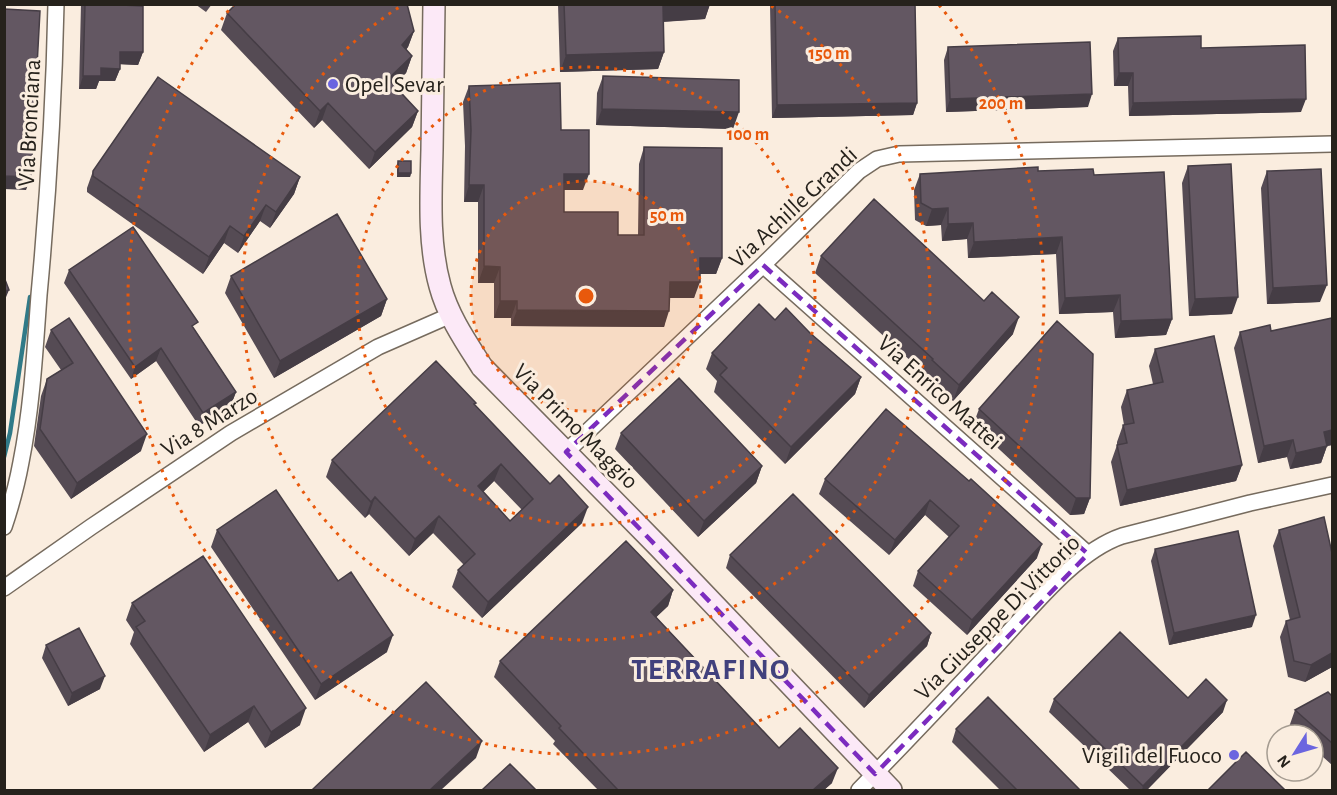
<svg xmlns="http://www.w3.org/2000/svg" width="1337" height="795" font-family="'Alegreya Sans',sans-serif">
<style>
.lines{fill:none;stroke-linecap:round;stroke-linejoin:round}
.stream{stroke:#307a88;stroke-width:4.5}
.minor-casing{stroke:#766b5e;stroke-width:18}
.secondary-casing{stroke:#766b5e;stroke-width:24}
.minor{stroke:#fff;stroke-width:15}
.secondary{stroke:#fce9f7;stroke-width:21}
.wall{fill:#554b54;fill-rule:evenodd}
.shaded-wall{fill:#453d45}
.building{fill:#635762;stroke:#453d45;stroke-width:1.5;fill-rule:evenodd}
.marked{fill:none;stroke:#7b2cbf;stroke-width:4.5;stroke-dasharray:12 8;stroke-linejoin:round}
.ring{fill:none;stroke:#e8590c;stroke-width:3;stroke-dasharray:3 6}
.poi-dot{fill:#6b65df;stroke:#faeddf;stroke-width:2}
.labels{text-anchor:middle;stroke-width:6;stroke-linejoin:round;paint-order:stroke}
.poi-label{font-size:24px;fill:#26221c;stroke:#faeddf;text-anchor:start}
.street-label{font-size:24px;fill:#26221c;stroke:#faeddf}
.district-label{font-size:30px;font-weight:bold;letter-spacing:1.5px;fill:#41417d;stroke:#faeddf}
.centre{fill:#e8590c;stroke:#faeddf;stroke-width:3}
.ring-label{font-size:18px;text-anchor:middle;font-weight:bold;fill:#e8590c;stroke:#faeddf;stroke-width:6;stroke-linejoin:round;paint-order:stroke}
</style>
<rect width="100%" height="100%" fill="#faeddf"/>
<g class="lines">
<path class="stream" d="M4 457 10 433 30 297"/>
<g class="minor-casing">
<path id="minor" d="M763 265 1088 554
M566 452 763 265 859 171 877 159 899 154 1332 144
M4 527C11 506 17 484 21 462 32 407 35 350 39 295 48 198 54 102 56 4
M4 588 91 527 231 433 378 347 451 315
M859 790C906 742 952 693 998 644 1032 608 1075 552 1122 536L1250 503 1332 485"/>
</g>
<g class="secondary-casing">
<path id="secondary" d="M434 4C433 53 433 102 432 150 431 195 428 243 440 286 448 316 466 342 482 367L659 547 891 790"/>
</g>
<use href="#minor" class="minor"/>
<use href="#secondary" class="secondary"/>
</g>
<path class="wall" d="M81 4H122L143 52 138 65 120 64V69L115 81H99L96 89H79Z
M195 4H212L206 12Z
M558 4H710L705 19 663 22 664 52 658 69 560 72Z
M770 4H915L917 103 913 115 772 118Z
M227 13 414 31 408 47 406 50 412 56 406 73 394 84 418 111 412 127 369 169 322 120 314 128 221 30Z
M1118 38 1201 48 1301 112 1129 116 1128 86H1114L1113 51Z
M948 47 1088 107 946 112 944 60Z
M603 76 733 129 596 125 597 93Z
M469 86 561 130 583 190H564V212L618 235H638L639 164 644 147 722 258 716 274H700L694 298H670L664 327 511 326V318H494V283H478V202H464L465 146 463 102Z
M398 161 411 173 410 177H397V165Z
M1188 166 1232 314 1189 316 1182 183Z
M93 171 300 177 294 194 270 228 260 221 238 253 224 243 203 274 87 192V188Z
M1038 171 1094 175 1172 319 1166 335 1115 338 1113 312 1059 314 1056 254 968 258 967 239 942 241 941 225 926 226 915 220 914 190 920 174Z
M1267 171 1320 302 1267 304 1261 188Z
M821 256 1013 334 953 401 925 377 926 375 815 273Z
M69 270 195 330 236 392 231 405 199 426 156 361 131 379 64 283Z
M231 276 387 299 381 316 274 378 225 293Z
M1332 317V445L1327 446 1321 463 1290 469 1287 457 1258 463 1234 348 1240 332 1271 331 1332 318Z
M775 320 810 333 861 377 855 394 785 464 714 392 717 381 706 369 712 353Z
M51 330 141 451 71 499 34 446 41 396 47 379 61 370 45 347Z
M1155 349 1242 465 1236 481 1120 506 1111 462 1117 445V442L1123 425H1124L1121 407 1127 390 1153 384 1149 366Z
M476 403 475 405 582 523 482 618 452 587 458 570 464 565 433 533 409 556 369 514 365 518 326 477 332 460ZM494 481 522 510 510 521 483 492Z
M886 409 1037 558 967 635 913 586 918 571 949 537 925 515 889 555 819 494 825 479Z
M979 409 1090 498 1084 514 1070 515 973 425Z
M621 433 762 466 756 483 698 537 615 449Z
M217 530 338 581 387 652 315 700 211 547Z
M1279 530 1332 667 1305 682 1288 677 1280 637 1286 621 1290 620 1273 546Z
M1155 549 1252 627 1169 645 1151 561Z
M730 555 931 633 927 646 864 708 726 568Z
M673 590 668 606 656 617 779 748 832 783 824 790H598L553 744 555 741 494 677 500 661Z
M132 603 300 725 265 748 248 722 204 752 130 644 134 632 126 620Z
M46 645 100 689 68 706 42 658Z
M1332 696V765L1313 748V735H1299L1289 727 1295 710Z
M1188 698 1223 712 1147 790H1130L1049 712 1054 699Z
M956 729 1080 790H1000L952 742Z"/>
<path class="shaded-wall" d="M682 4H710L705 19 657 22 663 6Z
M414 31 408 47 395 62 402 45Z
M120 52H143L138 65 115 64Z
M664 52 658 69 560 72 566 55Z
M412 56 406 73 382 95 388 79Z
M101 68 120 69 115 81H99L96 89H79L83 76Z
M1119 73H1133L1128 86H1114Z
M1092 94 1088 107 946 112 950 99Z
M1306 99 1301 112 1129 116 1133 103Z
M328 103 322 120 314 128 320 111Z
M917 103 913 115 772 118 777 105Z
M602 109 739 112 733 129 596 125Z
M418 111 412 127 369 169 375 152Z
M398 173H411L410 177H397Z
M564 174H589L583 190H558Z
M4 176 31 177 26 190 4 189Z
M300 177 294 194 270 228 276 212Z
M469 185H484L478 202H464Z
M266 205 260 221 238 253 244 236Z
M948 208 941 225 926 226 932 209Z
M973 223 967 239 942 241 948 224Z
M230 226 224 243 203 274 209 257Z
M1062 237 1056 254 968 258 974 242Z
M700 258H722L716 274H694Z
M484 266 500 267 494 283H478Z
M670 282H700L694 298H664Z
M1327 285 1320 302 1267 304 1273 288Z
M9 290 4 302V291Z
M1120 295 1113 312 1059 314 1065 298Z
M1238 297 1232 314 1189 316 1195 299Z
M387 299 381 316 274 378 280 361Z
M500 301H517L511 318H494Z
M517 310 669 311 664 327 511 326Z
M1019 317 1013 334 953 401 959 385Z
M1172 319 1166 335 1115 338 1121 321Z
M161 348 156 361 131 379 135 367Z
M861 377 855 394 785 464 791 447Z
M236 392 231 405 199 426 203 413Z
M1332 430V445L1327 446 1321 463 1290 469 1296 453 1324 432Z
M147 434 141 451 71 499 77 483Z
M1293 440 1287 457 1258 463 1264 446Z
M501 464 494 481 472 503 478 486Z
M1242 465 1236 481 1120 506 1127 490Z
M762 466 756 483 698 537 704 521Z
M375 497 369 514 365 518 371 502Z
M1076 498H1090L1084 514 1070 515Z
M930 500 925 515 889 555 895 540Z
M588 507 582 523 482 618 488 602Z
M439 516 433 533 409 556 415 539Z
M1042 544 1037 558 967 635 972 620Z
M673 590 668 606 645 628 651 612Z
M1256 615 1252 627 1169 645 1174 633Z
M931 633 927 646 864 708 869 695Z
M393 635 387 652 315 700 321 684Z
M1332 653V667L1305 682 1311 665Z
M105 676 100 689 68 706 72 693Z
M1227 700 1223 712 1147 790H1142L1143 786Z
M254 706 248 722 204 752 210 735Z
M306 708 300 725 265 748 271 732Z
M482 741 476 758 441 790H430Z
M838 768 832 783 824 790H813Z"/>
<path class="building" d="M85 4H122V5L143 6V52H120V69L101 68V76H83Z
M236 4H407L414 31 402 45 412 56 388 79 418 111 375 152 328 103 320 111 227 13Z
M564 4H682L663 6 664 52 566 55Z
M775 4H915L917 103 777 105Z
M4 9 40 11 31 177 4 176Z
M1201 36V48L1305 45 1306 99 1133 103V73H1119L1118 38Z
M1090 42 1092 94 950 99 948 47Z
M603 76 739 80V112L602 109Z
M158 77 300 177 276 212 266 205 244 236 230 226 209 257 93 176V171Z
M560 83 561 130H589V174H564V212H618V235H644V147L722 148V258H700V282H670L669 311 517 310V301H500V267L484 266V185H469L471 130 469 86Z
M398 161H411V173H398Z
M1231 164 1238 297 1195 299 1188 166Z
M1038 167V171L1093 169 1094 175 1164 172 1172 319 1121 321 1120 295 1065 298 1062 237 974 242 973 223 948 224V208L932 209 921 203 920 174Z
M1321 169 1327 285 1273 288 1267 171Z
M874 199 984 301 992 292 1019 317 959 385 932 360 933 359 821 256Z
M337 214 387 299 280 361 231 276Z
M133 227 198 322 192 326 236 392 203 413 161 348 135 367 69 270Z
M4 277 9 290 4 291Z
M759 304 775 320 786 308 810 333 861 377 791 447 720 375 727 368 712 353Z
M69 318 147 434 77 483 40 429 47 379 73 363 51 330Z
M1332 318V430L1324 432 1327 446 1296 453 1293 440 1264 446 1240 332 1270 325 1271 331Z
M1057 321 1093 354 1090 498H1076L979 409Z
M1214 336 1242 465 1127 490 1117 445 1127 443 1123 425 1134 423 1127 390 1163 382 1155 349Z
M436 361 476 403 474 404 550 484 559 475 588 507 488 602 458 570 475 554 439 516 415 539 375 497 371 502 332 460ZM501 464 533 499 510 521 478 486Z
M679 378 762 466 704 521 621 433Z
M886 409 969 481 971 479 1042 544 972 620 918 571 959 526 930 500 895 540 825 479Z
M276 490 338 581 351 572 393 635 321 684 217 530Z
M793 494 931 633 869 695 730 555Z
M1324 517 1332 553V653L1311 665 1294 661 1286 621 1300 617 1279 530Z
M1238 531 1256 615 1174 633 1155 549Z
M626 541 673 590 651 612 779 748 800 728 838 768 813 790H618L559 728 561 726 500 661Z
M203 556 306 708 271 732 254 706 210 735 136 627 145 621 132 603Z
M79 628 105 676 72 693 46 645Z
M1120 632 1188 698 1206 679 1227 700 1143 786 1054 699Z
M426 682 482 741 430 790H312Z
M1328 692 1332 696V743L1295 710Z
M988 697 1080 790H1017L956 729Z
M1246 752 1285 790H1208Z
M510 764 536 790H482Z"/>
<path class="marked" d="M763 265 1088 554 875 774 566 452Z"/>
<circle cx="586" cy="296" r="115" fill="#e8590c" fill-opacity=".12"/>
<g class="ring">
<circle cx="586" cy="296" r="115"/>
<circle cx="586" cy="296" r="229"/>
<path d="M771 6A344 344 0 1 1 401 6"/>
<path d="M939 5A458 458 0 1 1 233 5"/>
</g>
<g class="poi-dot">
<circle cx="333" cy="84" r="6"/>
<circle cx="1234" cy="755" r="6"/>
</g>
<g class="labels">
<g class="poi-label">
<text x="345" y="92">Opel Sevar</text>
<text x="1222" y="763" text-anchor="end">Vigili del Fuoco</text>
</g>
<g class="street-label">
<text transform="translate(29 123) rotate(-87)" y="8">Via Bronciana</text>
<text transform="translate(793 207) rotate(-43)" y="8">Via Achille Grandi</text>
<text transform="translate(940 392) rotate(42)" y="8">Via Enrico Mattei</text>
<text transform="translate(209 422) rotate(-32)" y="8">Via 8 Marzo</text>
<text transform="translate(576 426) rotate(45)" y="8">Via Primo Maggio</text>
<text transform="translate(997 617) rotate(-45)" y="8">Via Giuseppe Di Vittorio</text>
</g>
<g class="district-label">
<text x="711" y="679">TERRAFINO</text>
</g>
</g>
<circle cx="586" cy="296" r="9" class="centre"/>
<g class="ring-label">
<text x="829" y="59">150 m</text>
<text x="1001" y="109">200 m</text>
<text x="748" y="140">100 m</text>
<text x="667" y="221">50 m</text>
</g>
<rect width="1337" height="795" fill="none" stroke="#26221c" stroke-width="12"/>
<g transform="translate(1295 753) rotate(233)"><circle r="28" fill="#faeddf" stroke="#a59c91" stroke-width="1.5"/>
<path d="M0-4.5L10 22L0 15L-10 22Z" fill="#6b65df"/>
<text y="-9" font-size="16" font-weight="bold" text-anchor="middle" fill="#26221c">N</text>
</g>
</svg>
